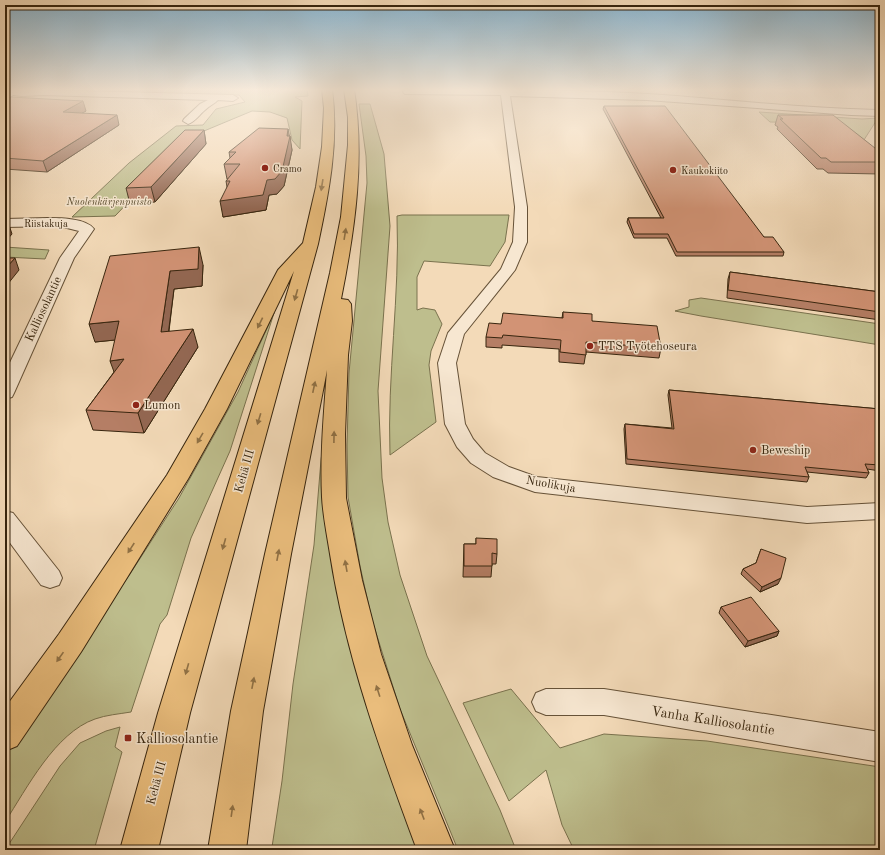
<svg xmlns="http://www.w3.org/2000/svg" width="885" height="855" font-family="'Old Standard TT',serif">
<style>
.green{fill:#bebe8d;stroke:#7a724e}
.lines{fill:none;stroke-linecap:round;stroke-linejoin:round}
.stream{fill:#737e6f;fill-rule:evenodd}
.minor-casing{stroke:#665238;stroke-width:2}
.secondary-casing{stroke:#37250e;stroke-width:2}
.trunk-casing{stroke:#37250e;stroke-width:2}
.minor{fill:#f7e7d1;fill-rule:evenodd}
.secondary{fill:#f7e7d1;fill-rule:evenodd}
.trunk{fill:#eabd7c;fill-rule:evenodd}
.wall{fill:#b57e65;stroke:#37250e}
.shaded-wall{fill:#936752;stroke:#37250e}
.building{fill:#d29375;stroke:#37250e}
.oneway{fill:#907145}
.poi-dot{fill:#8f2418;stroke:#f7e7d1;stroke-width:1.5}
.labels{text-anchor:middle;stroke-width:3;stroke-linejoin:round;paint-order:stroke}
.far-poi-label{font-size:10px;fill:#37250e;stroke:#f7e7d1;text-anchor:start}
.far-park-label{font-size:10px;font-style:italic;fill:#594b2e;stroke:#f7e7d1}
.far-street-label{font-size:10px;fill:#37250e;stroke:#f7e7d1}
.street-label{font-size:12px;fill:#37250e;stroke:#f7e7d1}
.poi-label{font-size:12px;fill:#37250e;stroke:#f7e7d1;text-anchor:start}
.near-street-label{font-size:14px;fill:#37250e;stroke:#f7e7d1}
.near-poi-label{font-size:14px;fill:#37250e;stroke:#f7e7d1;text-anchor:start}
</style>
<rect width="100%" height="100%" fill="#f3dab8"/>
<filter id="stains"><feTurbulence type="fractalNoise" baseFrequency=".005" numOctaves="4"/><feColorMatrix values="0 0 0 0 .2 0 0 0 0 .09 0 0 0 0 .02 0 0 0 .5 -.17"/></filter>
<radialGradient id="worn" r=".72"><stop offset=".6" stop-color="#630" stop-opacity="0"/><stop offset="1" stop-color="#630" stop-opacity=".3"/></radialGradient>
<path class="green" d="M49 89H307L308 96 295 97 302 101 300 149 292 140 287 118 270 112 252 111 192 136 115 216 72 217 129 163 176 126 203 125 216 109 245 102 239 95H199Z
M359 104H370L384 154 390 226 378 391 382 478 388 522 400 575 427 656 500 810 516 850H458L400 709 372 620 360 566 348 497 347 445 349 373 367 183 366 156Z
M759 112 862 119 878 118 862 143 836 123 770 122Z
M402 215H509L505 242 490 266 424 261 417 277V310L423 308 435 310 442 324 431 351 429 365 436 422 390 455C387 375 400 296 397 216Z
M5 247 49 250 45 259 5 257Z
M701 298 880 324V345L701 316 675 311 689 307V300Z
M274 313 230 451 191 538 167 615 160 624 131 712C119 714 106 715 95 719 55 733 27 788 5 822V757L130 574 179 498 238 392Z
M328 410 326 466 418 850H278L272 847 282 781 293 684 314 545 321 460Z
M511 689 560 748 604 734 707 741 880 767V850H574L562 825 546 770 509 801 463 703Z
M120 727 115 747 122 752 94 850H5L60 766 80 743 106 731Z"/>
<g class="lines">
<path class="stream" d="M382 89H462L461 90H383Z
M474 89H480L475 90Z"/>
<g class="minor-casing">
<path id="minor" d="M5 89 233 95 238 98 233 101 218 100C214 104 209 106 205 110 200 114 195 122 188 124L183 121 184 119 200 104 208 100 44 95 22 96 5 94Z
M408 89C489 90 566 89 648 94 725 99 802 109 880 110V116L851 115 647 100 510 96 527 207V242L515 270 464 334 456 363 465 424 473 439 485 453 509 467 537 477 807 507 880 503V519L807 523 535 492 493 477 471 463 457 447 445 424 438 363 448 333 501 269 513 242 515 207 501 95 405 94 403 92 405 90Z
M48 218C60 218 86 218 94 229L74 258 14 393 12 397 5 399V373L60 258 79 231 59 226 5 227V219Z
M5 511 13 513 59 571 62 578 59 585 50 588 41 585 5 536Z
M546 689H604L880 732V762L604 715H546L536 711 532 702 536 693Z"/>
</g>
<g class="secondary-casing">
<path id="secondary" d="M11 89H23L5 100V93Z"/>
</g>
<g class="trunk-casing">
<path id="trunk" d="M322 89H332C339 142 329 192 318 244L190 713 158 850H120L158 713 294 271 227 409 188 479 81 652 17 746 5 751V708L59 634 167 475 205 409 278 270 303 243 316 187 322 147 324 108Z
M344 89H354C365 160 355 229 341 299L348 300 351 304 352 321 348 355 345 434 346 498 362 580 381 654 412 745 455 850H417C381 753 346 657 330 554 327 535 323 516 322 497 320 455 324 412 327 370L291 554 263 711 246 850H208L231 711 265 554 330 273 341 217 348 145V117Z"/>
</g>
<use href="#minor" class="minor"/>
<use href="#secondary" class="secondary"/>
<use href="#trunk" class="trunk"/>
</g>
<path class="wall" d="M5 100 86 111 81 113 119 125 47 172 5 169Z
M604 106 764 237 784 252 783 256H676L667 238H634L627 222 628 218H661L603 109Z
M778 115 880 152V174L828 173 823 169H817L777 129 778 127 775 125Z
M204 130 206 144 155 202 130 204 126 188Z
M289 136 292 150 284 186 277 194 269 195 266 210 223 217 227 187 226 181 228 179H227L224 164 230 158 229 152Z
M203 265 202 286 174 289 169 331 198 347 144 433 93 430 86 410 114 372 115 340 95 342Z
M730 272 880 292V320L727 298 728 279Z
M563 312 592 321 661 348 659 358 586 352 584 364 559 362V349L502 345V348L486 347V337L501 324 562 318Z
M669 390 880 409V471L867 469 869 473 866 478 807 472 809 477 807 482 626 464 624 429 625 424 672 428 668 395Z
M476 538 497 554 496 564H492L491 577H463L464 544H476Z
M761 549 778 584 760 592 741 574 743 569 756 563Z
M721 607 779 631 777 636 745 647 719 613Z"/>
<path class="shaded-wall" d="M83 101 86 111 66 122 63 112Z
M117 115 119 125 47 172 43 161Z
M288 129 290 139V136L292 150 284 186 277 194 269 195 266 210 223 217 220 201 267 180 287 136Z
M204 130 206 144 155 202 151 187Z
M8 222 12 234 5 242V225Z
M199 247 203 265 202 286 174 289 166 351 161 332 170 271Z
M15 258 19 270 7 285 5 280V269Z
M119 321 125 339 95 342 89 324Z
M193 329 198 347 144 433 138 413Z
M124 359 117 380 110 361Z
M781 578 778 584 760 592 762 587Z
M779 631 777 636 745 647 748 641Z"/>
<path class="building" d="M11 97 83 101 63 112 117 115 43 161 5 158V100Z
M604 106H665L764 237H773L784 252H677L668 234H634L628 218H664Z
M778 115H833L880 152V162H831L826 158H821L780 119H783Z
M259 128 288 129 287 136H290L282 171 275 179 267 180 263 195 220 201 230 181H226L240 164H224L236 152H229Z
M185 130H204L151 187 126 188Z
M199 247 198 269 170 271 161 332 193 329 138 413 86 410 124 359 110 361 119 321 89 324 110 256Z
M5 258H15L5 269Z
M730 272 880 292V312L728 290Z
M563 312 592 314V321L657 326 661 348 586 342V355L560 352 561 340 503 335 502 338 486 337 489 323 501 324 503 313 563 318Z
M669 390 880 409V465L865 464 869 473 805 467 809 477 627 459 625 424 674 429Z
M476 538 497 539V554L492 553V566H464V544H476Z
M761 549 786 558 781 578 762 587 743 569 756 563Z
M751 597 779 631 748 641 721 607Z"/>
<defs><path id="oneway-solid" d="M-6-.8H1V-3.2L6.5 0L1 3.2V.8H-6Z"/></defs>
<g class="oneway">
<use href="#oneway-solid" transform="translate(322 185) rotate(99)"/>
<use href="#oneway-solid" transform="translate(345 234) rotate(-81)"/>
<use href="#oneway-solid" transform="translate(296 295) rotate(106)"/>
<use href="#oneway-solid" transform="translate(260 323) rotate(116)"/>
<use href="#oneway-solid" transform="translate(314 387) rotate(-78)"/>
<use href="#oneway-solid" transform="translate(259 419) rotate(107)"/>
<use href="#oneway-solid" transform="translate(334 437) rotate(-89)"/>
<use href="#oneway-solid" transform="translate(200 438) rotate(120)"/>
<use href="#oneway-solid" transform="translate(224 544) rotate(106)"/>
<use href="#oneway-solid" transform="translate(131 548) rotate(123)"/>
<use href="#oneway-solid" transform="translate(278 555) rotate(-79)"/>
<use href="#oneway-solid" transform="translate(346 566) rotate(-100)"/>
<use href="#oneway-solid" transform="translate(60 657) rotate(125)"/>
<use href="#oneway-solid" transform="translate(187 669) rotate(106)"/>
<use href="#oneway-solid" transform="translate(253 683) rotate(-79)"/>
<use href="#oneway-solid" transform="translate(378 691) rotate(-108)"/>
<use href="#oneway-solid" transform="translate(232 811) rotate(-82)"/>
<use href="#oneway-solid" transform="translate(422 814) rotate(-111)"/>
</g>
<linearGradient id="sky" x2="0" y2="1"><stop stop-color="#89b6d2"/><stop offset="0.43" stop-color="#faeedf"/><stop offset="1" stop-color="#faeedf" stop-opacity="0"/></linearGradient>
<rect width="885" height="209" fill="url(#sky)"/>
<g class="poi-dot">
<circle cx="265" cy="168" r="4"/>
<circle cx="673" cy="170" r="4"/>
<circle cx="590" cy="346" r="4"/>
<circle cx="136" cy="405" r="4"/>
<circle cx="753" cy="450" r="4"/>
<rect x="124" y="734" width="8" height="8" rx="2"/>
</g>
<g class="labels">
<g class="far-poi-label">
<text x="273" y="172">Cramo</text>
<text x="681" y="174">Kaukokiito</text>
</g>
<g class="far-park-label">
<text x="109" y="205">Nuolenkärjenpuisto</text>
</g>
<g class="far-street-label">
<text x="46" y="227">Riistakuja</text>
</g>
<g class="street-label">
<text transform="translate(43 309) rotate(-65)" y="4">Kalliosolantie</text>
<text transform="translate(244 471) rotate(-74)" y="4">Kehä III</text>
<text transform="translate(551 484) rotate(10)" y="4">Nuolikuja</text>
<text transform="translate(156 783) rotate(-75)" y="4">Kehä III</text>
</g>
<g class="poi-label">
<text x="598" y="350">TTS Työtehoseura</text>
<text x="144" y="409">Lumon</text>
<text x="761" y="454">Beweship</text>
</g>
<g class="near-street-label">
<text transform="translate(713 720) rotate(9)" y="5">Vanha Kalliosolantie</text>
</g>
<g class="near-poi-label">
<text x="136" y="743">Kalliosolantie</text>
</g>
</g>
<rect width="885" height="855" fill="none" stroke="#f3dab8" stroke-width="20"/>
<rect x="6" y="6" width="873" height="843" fill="none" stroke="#37250e" stroke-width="2"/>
<rect x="10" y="10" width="865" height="835" fill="none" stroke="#37250e"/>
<rect width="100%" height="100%" filter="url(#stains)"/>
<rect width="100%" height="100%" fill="url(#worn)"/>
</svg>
